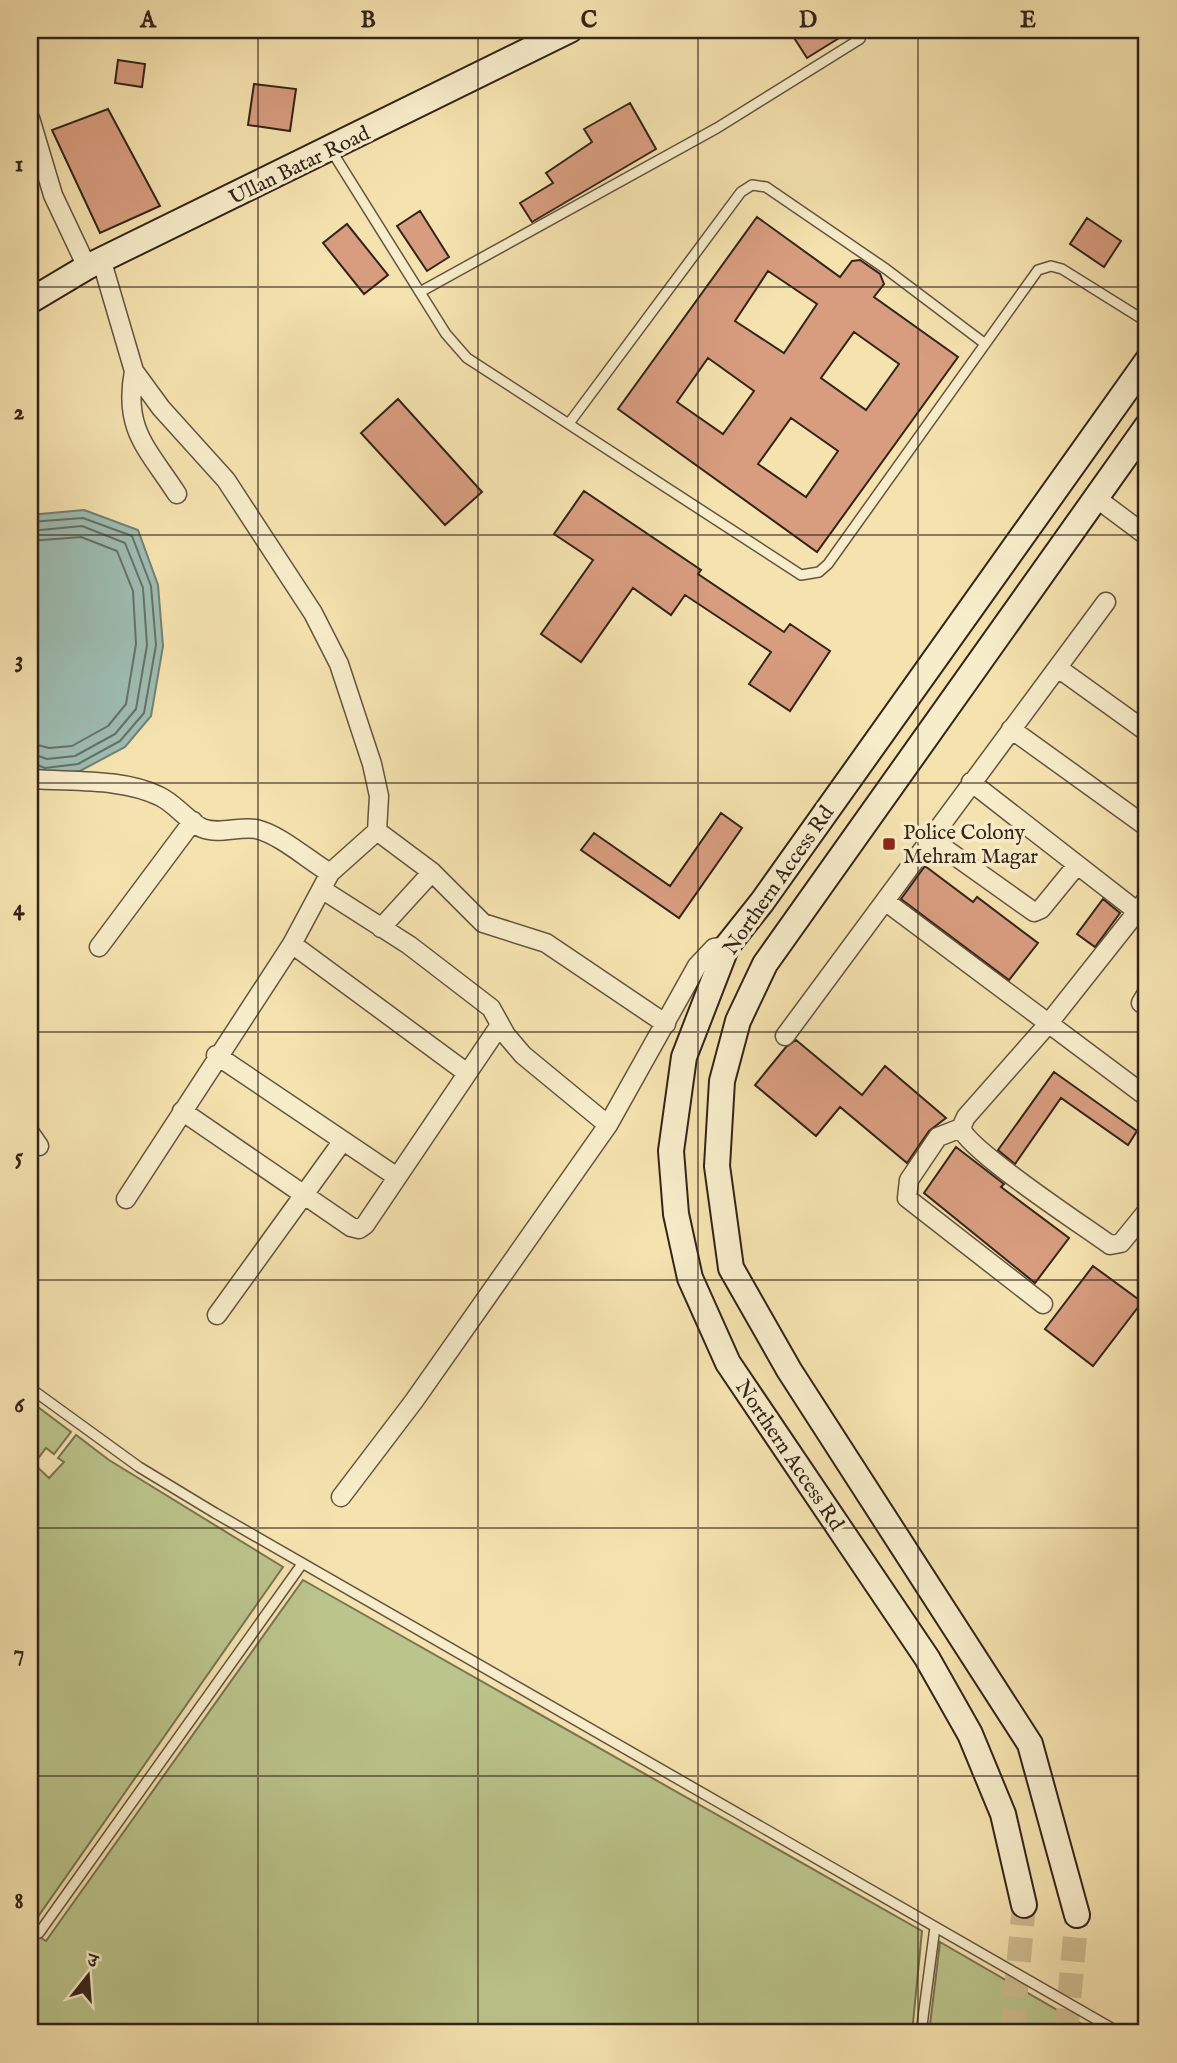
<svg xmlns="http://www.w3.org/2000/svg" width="1177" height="2063" font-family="'IM FELL English','Noto Serif Devanagari',serif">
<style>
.green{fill:#bbc48b;stroke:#777453;stroke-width:2}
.water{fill:#9dbdb2;stroke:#738076;stroke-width:2}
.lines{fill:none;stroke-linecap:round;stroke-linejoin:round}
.shore{stroke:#687066;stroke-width:2}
.building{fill:#d89d7f;stroke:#33241b;stroke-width:2;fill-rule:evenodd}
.secondary-tunnel{stroke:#cebd91;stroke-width:24;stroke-dasharray:24 12;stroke-linecap:butt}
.lane-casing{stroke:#645440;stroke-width:12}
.street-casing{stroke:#645440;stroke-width:21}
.secondary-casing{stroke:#33241b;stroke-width:28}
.lane{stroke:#f8edcb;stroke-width:9}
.street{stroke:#f8edcb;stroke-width:18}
.secondary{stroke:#f8edcb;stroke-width:24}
.grid{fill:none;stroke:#33241b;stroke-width:2;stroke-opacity:0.55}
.poi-dot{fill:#8f2418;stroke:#f8edcb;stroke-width:2.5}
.labels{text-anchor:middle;stroke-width:7;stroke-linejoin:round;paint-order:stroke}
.street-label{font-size:21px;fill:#33241b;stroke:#f8edcb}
.poi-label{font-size:21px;fill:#33241b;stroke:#f8edcb;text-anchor:start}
.neatline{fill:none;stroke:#33241b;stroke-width:2.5}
.grid-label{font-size:23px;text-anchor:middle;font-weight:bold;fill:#33241b}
</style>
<rect width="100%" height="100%" fill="#f5e3af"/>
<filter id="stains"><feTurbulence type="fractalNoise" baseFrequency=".00286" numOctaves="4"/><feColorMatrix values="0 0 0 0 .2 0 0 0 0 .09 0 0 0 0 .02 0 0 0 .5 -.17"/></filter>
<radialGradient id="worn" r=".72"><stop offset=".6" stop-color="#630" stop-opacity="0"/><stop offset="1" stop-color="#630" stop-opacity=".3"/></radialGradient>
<path class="green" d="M30 1401 71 1432 54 1454 46 1448 34 1464 49 1478 64 1462 58 1458 76 1435 109 1460 283 1567 30 1928Z
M303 1580 922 1931 912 2033H30V1931L46 1941Z
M940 1942 1097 2033H929Z"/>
<path class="water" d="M84 510 138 530 158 585 163 646 151 716 125 747 80 771 43 775 30 768V515Z"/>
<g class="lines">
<path class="shore" d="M30 522 83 518 132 536 151 586 156 645 144 713 120 741 78 764 45 768 30 762
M30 531 82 526 125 543 143 588 147 645 136 709 115 734 75 756 47 759 30 753
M30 541 81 537 117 551 133 591 136 644 126 704 108 726 72 746 49 748 30 743"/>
</g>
<path class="building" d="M789 30H852L807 58Z
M118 60 145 64 142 87 115 83Z
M254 84 296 89 290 131 248 125Z
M630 103 656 149 532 222 520 203 553 183 546 173 592 142 584 129Z
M108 109 160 206 100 233 52 130Z
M420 211 449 257 427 271 397 226Z
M757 217 840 277 852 261 860 260 880 274 884 284 874 297 958 357 817 552 618 409ZM768 271 817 304 784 353 735 321ZM854 332 899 364 866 410 821 378ZM708 358 754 391 723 434 677 402ZM791 418 838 451 806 497 758 464Z
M1087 218 1121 241 1104 267 1070 244Z
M347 224 388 275 364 294 323 243Z
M398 399 482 492 445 525 361 433Z
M584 491 701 570 698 574 784 632 790 624 830 651 790 711 749 684 771 652 685 595 671 615 633 588 581 662 541 634 593 560 554 534Z
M721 813 742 828 679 918 581 850 594 833 670 886Z
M925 866 973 902 977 897 1038 943 1009 980 901 899Z
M1103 899 1120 913 1095 947 1077 934Z
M796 1040 862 1095 885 1066 946 1118 929 1131 907 1163 840 1107 816 1136 755 1085 786 1047Z
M1054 1072 1137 1131 1128 1145 1061 1098 1015 1164 998 1150Z
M956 1147 1004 1184 1001 1187 1069 1238 1035 1283 924 1193Z
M1093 1266 1142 1302 1093 1366 1045 1329Z"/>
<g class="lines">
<path class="secondary-tunnel" d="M1012 2033 1024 1905
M1066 2033 1077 1915"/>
<g class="lane-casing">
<path id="lane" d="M331 150 446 334 467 358 801 575 819 572 828 564 1038 270 1051 266 1062 269 1147 322
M420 292 717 128 860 39
M570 422 741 192 752 185 766 187 886 269 984 343
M30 1388 139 1467 215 1513 1120 2033
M39 1933 302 1564
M921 2033 935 1927"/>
</g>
<g class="street-casing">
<path id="street" d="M30 118 53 195 87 267
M102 262 134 371 161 408 226 480 313 613 339 664 372 764 379 796 377 831 330 873 292 944 126 1199
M134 371C123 429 147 448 177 494
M1096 498 1147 536
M1058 668 1147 732
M1011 729 1147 827
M32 779C72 782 122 778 159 796 175 803 186 820 202 828 219 835 239 826 256 829 281 835 308 860 330 873
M971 782 1138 912
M377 831 432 872 483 923 546 943 666 1024
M930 838 1034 912 1041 909 1077 865
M323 890 409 945 491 1008 506 1035 523 1055 608 1125
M1147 899 1048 1024 966 1117 961 1128C969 1151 1084 1226 1110 1245L1121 1243 1147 1211
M885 901 1147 1097
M381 928 432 872
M292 944 467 1073
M99 947 193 821
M1141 1003 1147 993
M785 1036 1106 602
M216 1055 397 1177
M182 1111 351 1227 359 1229 365 1225 500 1025
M961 1128 938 1137 909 1180 907 1198 1043 1304
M30 1133 39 1146
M217 1315 342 1142
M341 1497 414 1401 608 1125 697 966 714 948 727 946"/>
</g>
<g class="secondary-casing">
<path id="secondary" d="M30 301 87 267 570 30
M1024 1905 1003 1814 970 1734 927 1658 728 1363 690 1278 676 1214 671 1151 684 1057 727 946 762 902 1147 361
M1077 1915 1030 1744 789 1370 731 1268 717 1166 722 1081 738 1021 765 964 1147 426"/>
</g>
<use href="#lane" class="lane"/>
<use href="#street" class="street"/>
<use href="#secondary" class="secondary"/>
</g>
<path class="grid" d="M258 30V2033M478 30V2033M698 30V2033M918 30V2033M30 287H1147M30 535H1147M30 783H1147M30 1032H1147M30 1280H1147M30 1528H1147M30 1776H1147"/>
<rect class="poi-dot" x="882" y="837" width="14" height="14" rx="3.5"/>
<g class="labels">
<g class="street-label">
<text transform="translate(299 165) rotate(-26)" y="7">Ullan Batar Road</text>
<text transform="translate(778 880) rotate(-55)" y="7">Northern Access Rd</text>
<text transform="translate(790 1455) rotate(56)" y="7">Northern Access Rd</text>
</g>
<g class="poi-label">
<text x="903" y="839">Police Colony<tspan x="903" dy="24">Mehram Magar</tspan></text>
</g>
</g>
<rect width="1177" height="2063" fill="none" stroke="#f5e3af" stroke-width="77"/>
<g transform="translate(88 1976) rotate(17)" stroke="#f8edcb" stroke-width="5" paint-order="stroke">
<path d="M0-5L12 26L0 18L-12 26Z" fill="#33241b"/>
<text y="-10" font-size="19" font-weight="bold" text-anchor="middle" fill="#33241b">उ</text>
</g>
<rect x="38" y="38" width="1100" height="1986" class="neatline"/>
<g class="grid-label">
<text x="148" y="27">A</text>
<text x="368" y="27">B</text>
<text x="589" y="27">C</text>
<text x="808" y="27">D</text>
<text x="1028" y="27">E</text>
<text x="19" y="171">1</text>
<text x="19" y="419">2</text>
<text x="19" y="667">3</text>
<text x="19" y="915">4</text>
<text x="19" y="1164">5</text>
<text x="19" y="1412">6</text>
<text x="19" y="1660">7</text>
<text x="19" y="1908">8</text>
</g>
<rect width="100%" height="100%" filter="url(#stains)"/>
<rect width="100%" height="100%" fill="url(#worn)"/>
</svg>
